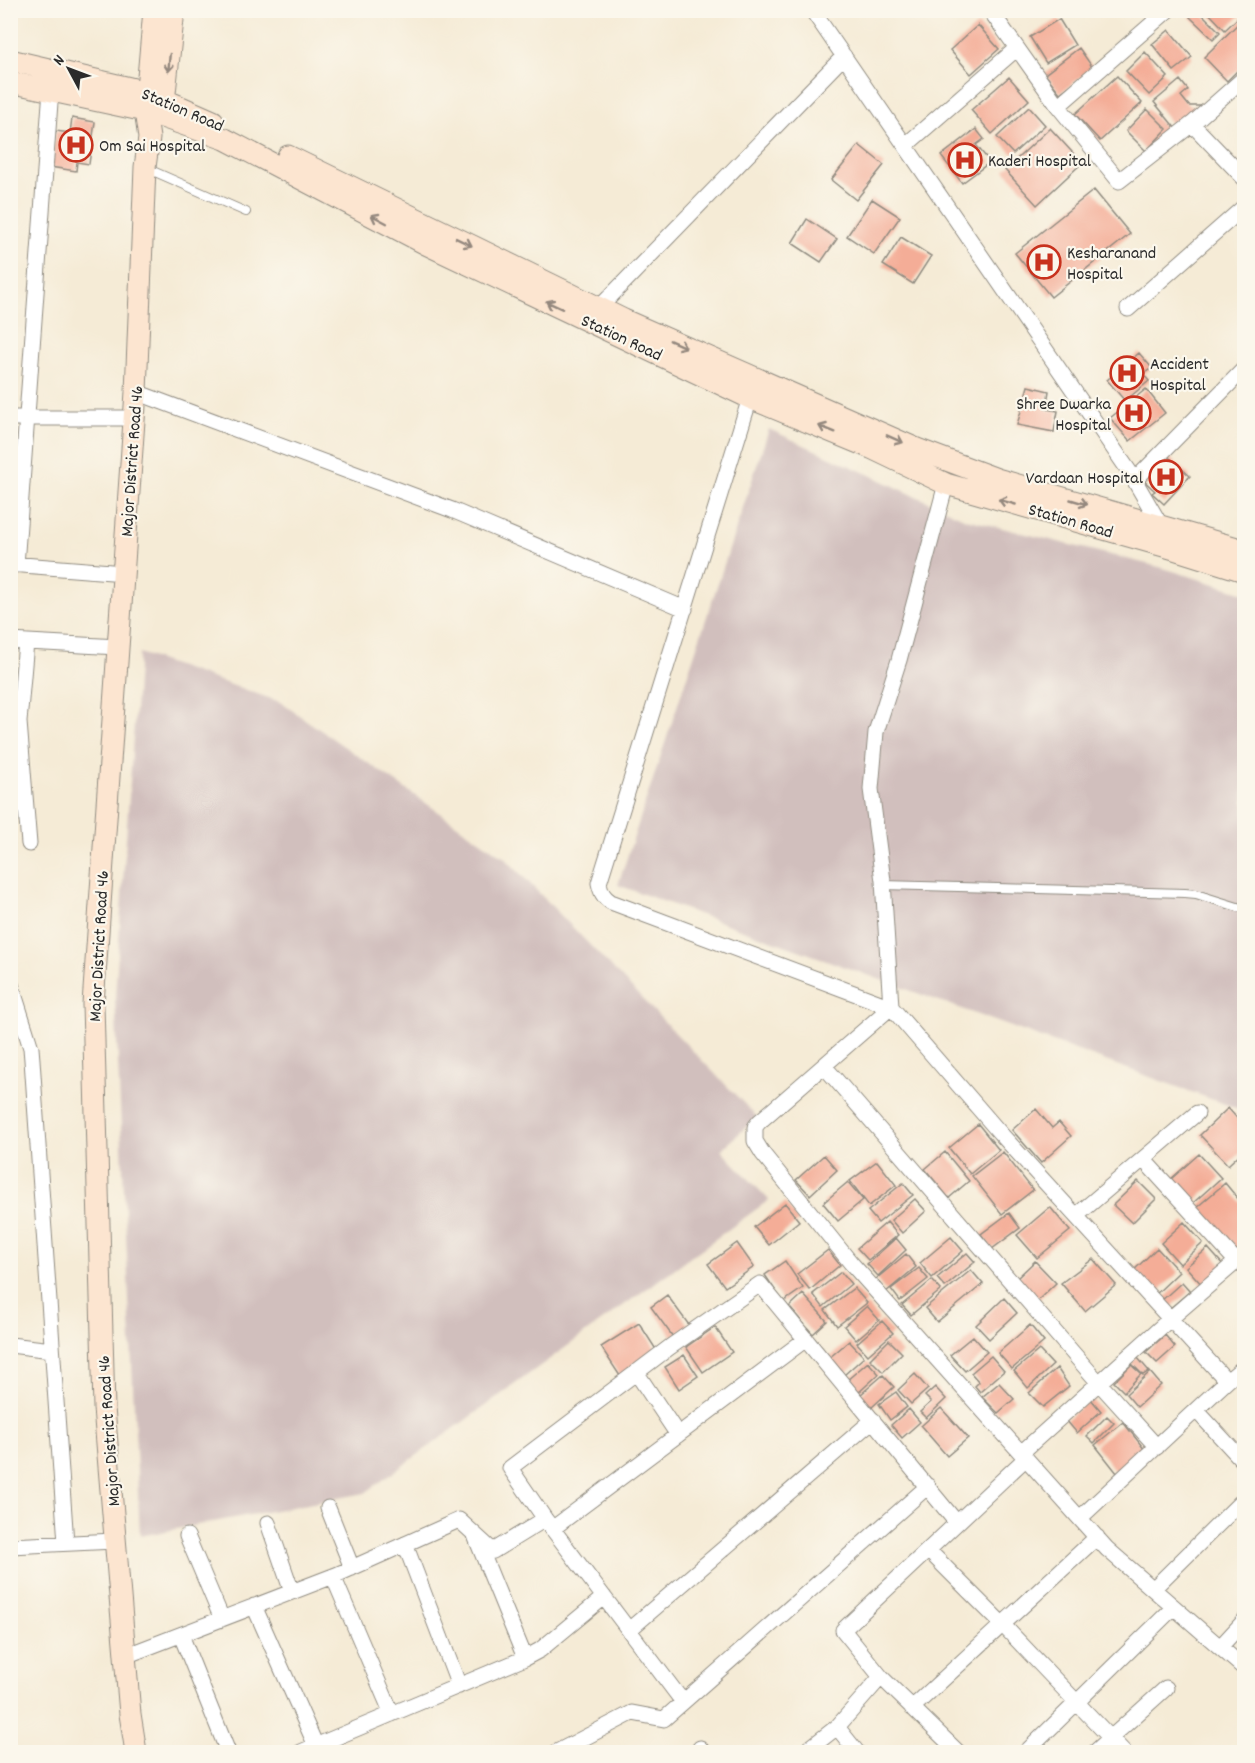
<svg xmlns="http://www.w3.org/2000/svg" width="1255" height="1763" font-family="Dekko,sans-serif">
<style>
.industrial{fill:#d1bfbd}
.building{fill:#f4ad97}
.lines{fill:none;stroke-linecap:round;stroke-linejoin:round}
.lane-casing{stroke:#908b80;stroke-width:10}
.street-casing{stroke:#908b80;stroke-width:17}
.secondary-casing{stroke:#908b80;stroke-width:23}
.lane{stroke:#fff;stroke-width:8}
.street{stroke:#fff;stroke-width:15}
.secondary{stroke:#fce5d0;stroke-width:21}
.oneway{stroke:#94887e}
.labels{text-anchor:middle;stroke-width:4.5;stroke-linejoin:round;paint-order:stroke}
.street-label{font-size:18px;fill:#2b2b2b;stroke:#fbf7ec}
.poi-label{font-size:18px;fill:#2b2b2b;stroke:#fbf7ec;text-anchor:start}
</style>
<rect width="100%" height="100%" fill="#fbf7ec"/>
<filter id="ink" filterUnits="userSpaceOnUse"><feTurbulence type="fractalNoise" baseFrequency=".0167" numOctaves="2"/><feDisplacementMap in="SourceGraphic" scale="12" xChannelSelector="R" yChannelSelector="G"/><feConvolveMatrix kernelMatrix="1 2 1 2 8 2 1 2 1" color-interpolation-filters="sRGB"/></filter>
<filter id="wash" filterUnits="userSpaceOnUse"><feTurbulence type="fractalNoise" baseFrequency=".008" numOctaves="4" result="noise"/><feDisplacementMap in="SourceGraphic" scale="24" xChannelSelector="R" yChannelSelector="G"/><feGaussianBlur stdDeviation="1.35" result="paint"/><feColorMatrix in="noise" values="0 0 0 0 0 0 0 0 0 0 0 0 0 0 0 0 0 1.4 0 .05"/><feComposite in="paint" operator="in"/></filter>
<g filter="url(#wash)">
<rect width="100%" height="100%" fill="#f5ebd6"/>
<path class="industrial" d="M769 429 966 519 1163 568 1244 593V1111L618 885Z
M139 653 280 702 505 858 757 1117 721 1150 769 1200 365 1493 140 1536 115 997Z"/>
<g id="blocks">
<path class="building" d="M1198 10 1220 32 1213 39 1190 17Z
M1206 10H1244V12L1225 30Z
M1244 18V64L1227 81 1204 57Z
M1059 19 1075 45 1046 63 1030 37Z
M978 25 999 49 971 74 950 50Z
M1169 30 1192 57 1174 71 1152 44Z
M1079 48 1093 68 1060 93 1045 74Z
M1145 52 1168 77 1149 95 1126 71Z
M1117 76 1142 103 1100 141 1075 114Z
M1009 77 1029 100 992 134 971 110Z
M1180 80 1188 90 1181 96 1189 106H1203L1176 129 1154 102Z
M1029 107 1045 125 1013 154 997 137Z
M1147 109 1167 129 1146 151 1126 131Z
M72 118 95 122 89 164 77 162 76 171 50 167 56 131 70 133Z
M1050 128 1082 163 1037 205 1005 170Z
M976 129 984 139 976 145 990 162 962 183 941 156Z
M859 145 884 165 856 200 831 180Z
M1094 190 1130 234 1051 297 1015 253Z
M872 199 900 217 874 254 847 236Z
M807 219 837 239 821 262 792 243Z
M901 237 931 256 913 284 883 265Z
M1139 353 1152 368 1143 374 1149 381 1125 401 1107 380Z
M1028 386 1049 391 1046 409 1058 411 1054 432 1017 425Z
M1146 389 1165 413 1130 441 1110 418Z
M1163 452 1190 476 1164 504 1152 493 1155 491 1140 477Z
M1228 1108 1244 1126V1150L1228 1165 1200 1135Z
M1036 1109 1052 1128 1059 1122 1071 1136 1041 1163 1012 1130Z
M978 1124 999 1150 970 1174 949 1148Z
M945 1152 969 1181 949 1198 925 1169Z
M1003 1152 1033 1190 1002 1214 972 1176Z
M1199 1154 1221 1178 1193 1203 1171 1179Z
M824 1155 837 1170 810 1195 796 1180Z
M877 1161 896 1185 869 1206 850 1181Z
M1138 1181 1156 1199 1132 1223 1113 1205Z
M848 1182 863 1200 838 1221 823 1203Z
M903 1183 913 1195 878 1223 868 1211Z
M1225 1183 1244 1206V1247L1236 1255 1196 1208Z
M915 1199 926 1211 902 1233 891 1220Z
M785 1203 799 1221 769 1245 754 1227Z
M1050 1207 1070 1231 1037 1258 1017 1235Z
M1009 1213 1020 1228 992 1249 981 1234Z
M887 1222 898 1235 868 1260 857 1248Z
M1184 1222 1203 1243 1180 1264 1161 1243Z
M951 1237 963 1251 932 1278 920 1263Z
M896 1238 906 1250 878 1276 867 1264Z
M737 1243 754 1267 725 1287 708 1264Z
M1157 1248 1179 1272 1155 1295 1132 1272Z
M1208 1248 1225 1267 1203 1286 1186 1267Z
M828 1250 840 1265 810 1290 797 1274Z
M967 1253 975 1262 945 1287 937 1278Z
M906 1254 916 1267 886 1292 876 1279Z
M1093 1259 1116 1285 1085 1311 1061 1283Z
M785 1261 803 1288 783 1302 765 1275Z
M1035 1261 1056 1283 1037 1301 1016 1279Z
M919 1268 928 1279 900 1301 891 1289Z
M971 1270 983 1284 937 1322 925 1308Z
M841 1272 851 1284 823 1307 813 1294Z
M932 1280 941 1290 911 1315 902 1305Z
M1182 1282 1190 1291 1168 1310 1161 1301Z
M854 1288 867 1303 837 1326 825 1310Z
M803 1294 827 1321 813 1334 789 1307Z
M667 1295 689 1325 673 1337 651 1307Z
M1004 1298 1017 1313 989 1339 976 1325Z
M867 1306 879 1320 856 1340 844 1326Z
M882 1321 893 1333 868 1355 857 1343Z
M639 1323 657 1351 620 1376 601 1347Z
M1030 1325 1044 1342 1012 1369 998 1353Z
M715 1327 732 1352 703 1372 686 1347Z
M1165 1335 1175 1347 1157 1363 1146 1352Z
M973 1336 987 1352 965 1371 950 1355Z
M889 1340 902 1353 883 1372 870 1359Z
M849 1341 864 1357 844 1375 829 1358Z
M1039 1350 1053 1365 1028 1388 1014 1371Z
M684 1355 698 1376 679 1389 665 1367Z
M991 1356 1004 1371 980 1392 975 1386 979 1382 971 1373Z
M1137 1357 1149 1371 1143 1375 1130 1362Z
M868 1362 879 1374 858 1393 846 1381Z
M1131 1365 1141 1374 1124 1392 1114 1382Z
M1057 1368 1069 1386 1043 1407 1029 1393Z
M1150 1372 1161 1385 1137 1407 1126 1394Z
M915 1374 928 1389 911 1404 898 1390Z
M883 1375 894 1387 871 1408 860 1395Z
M999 1383 1014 1399 998 1413 982 1397Z
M935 1387 946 1399 926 1418 920 1412 931 1402 925 1396Z
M896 1392 907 1407 890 1420 879 1404Z
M1090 1398 1101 1411 1077 1433 1066 1420Z
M941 1408 968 1438 947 1456 921 1426Z
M909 1409 920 1422 902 1438 891 1425Z
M1107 1416 1114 1423 1094 1443 1087 1436Z
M1123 1422 1145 1450 1117 1473 1095 1445Z"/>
</g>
</g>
<g filter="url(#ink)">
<use href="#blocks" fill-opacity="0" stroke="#908b80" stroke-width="1.5"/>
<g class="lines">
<g class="lane-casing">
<path id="lane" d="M146 168 246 212
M883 885 1185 893 1196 894 1244 909"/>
</g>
<g class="street-casing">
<path id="street" d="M812 10 1129 471 1164 531
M990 10 1058 106 1119 181 1192 124 1244 78
M1058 106 1168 10
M1192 124 1244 178
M906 145 1016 49
M599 308 844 56
M1128 309 1244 207
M136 392 452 510 685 609
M750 398 599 883C601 892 603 897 611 902L891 1007 759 1122 755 1127V1141L763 1154 851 1263 1107 1549 1244 1668
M10 418H134
M1135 480 1244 369
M946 484 899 660 876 732 871 789 883 881 891 1007 1000 1133 1227 1381
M10 564 124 573
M16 565 51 89
M10 641 118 647
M26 642 19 722 29 844
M10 981 31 1048 32 1060 66 1543
M824 1066 1099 1383 1157 1447
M1143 1159 1237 1262
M1076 1216 1197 1113
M10 1345 52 1350
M636 1372 678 1435
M1196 1410 1244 1462
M1021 1453 1170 1319 1244 1255
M328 1508 352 1568
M1080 1518 1227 1381 1244 1367
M268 1523 292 1592
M552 1529 806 1339
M187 1536 222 1619
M476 1538 525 1658
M405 1544 459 1686
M10 1546 115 1541
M928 1550 1003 1625 1124 1752
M333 1576 392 1714
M1153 1589 1244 1499
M254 1606 316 1746
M629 1630 873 1420
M181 1635 228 1752
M1220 1647 1244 1621
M125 1656 336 1575 459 1520 493 1551 545 1519
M881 1677 958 1752
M683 1702 545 1519 510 1468 670 1347 760 1284 957 1523
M912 1708 1097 1537
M837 1727 881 1677 843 1630 1026 1458
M700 1748 703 1752
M301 1752 525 1658 540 1650 604 1597
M557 1752 632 1713 664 1719 928 1486
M805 1752 837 1727 857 1752
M1026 1752 1174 1607
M1095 1752 1166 1688"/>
</g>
<g class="secondary-casing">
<path id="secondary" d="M10 60 147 92 213 121
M10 82 145 111 225 139 426 244 750 398 871 448 946 484 1174 549 1244 571
M163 111 174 10
M288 156 624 320 917 449 997 479 1244 550
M136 1752 130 1714 104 1408 93 1004 136 392 145 167 149 138 145 111 154 10"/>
</g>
<use href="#lane" class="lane"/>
<use href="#street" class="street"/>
<use href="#secondary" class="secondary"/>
</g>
<defs><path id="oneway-shaft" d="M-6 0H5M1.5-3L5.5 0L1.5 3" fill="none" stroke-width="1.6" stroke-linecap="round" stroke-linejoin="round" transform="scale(1.5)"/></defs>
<g class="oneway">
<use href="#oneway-shaft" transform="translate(169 63) rotate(95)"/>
<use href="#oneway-shaft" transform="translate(379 219) rotate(-152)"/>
<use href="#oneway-shaft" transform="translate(464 242) rotate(26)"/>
<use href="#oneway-shaft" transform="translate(554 305) rotate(-155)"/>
<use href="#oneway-shaft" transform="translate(678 344) rotate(24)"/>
<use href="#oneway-shaft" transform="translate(827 429) rotate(-158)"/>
<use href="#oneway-shaft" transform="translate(895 439) rotate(24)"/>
<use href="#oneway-shaft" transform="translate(1007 502) rotate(-164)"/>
<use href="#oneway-shaft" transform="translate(1079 502) rotate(16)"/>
</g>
</g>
<defs>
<g id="hospital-ring" transform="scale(1.725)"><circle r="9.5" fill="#fbf7ec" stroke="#c8321e" stroke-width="1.5"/><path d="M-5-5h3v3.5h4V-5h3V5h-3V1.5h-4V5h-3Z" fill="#c8321e"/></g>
</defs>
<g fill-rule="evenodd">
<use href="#hospital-ring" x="76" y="145"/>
<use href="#hospital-ring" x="965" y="160"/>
<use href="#hospital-ring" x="1044" y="262"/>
<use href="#hospital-ring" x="1127" y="373"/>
<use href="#hospital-ring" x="1134" y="413"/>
<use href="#hospital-ring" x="1166" y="477"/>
</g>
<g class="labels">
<g class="street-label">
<text transform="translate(183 109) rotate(23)" y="6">Station Road</text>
<text transform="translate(622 337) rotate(25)" y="6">Station Road</text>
<text transform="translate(131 461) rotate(-86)" y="6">Major District Road 46</text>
<text transform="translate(1071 520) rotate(16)" y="6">Station Road</text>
<text transform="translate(98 946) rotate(-87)" y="6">Major District Road 46</text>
<text transform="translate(108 1431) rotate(-94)" y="6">Major District Road 46</text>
</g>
<g class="poi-label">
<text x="99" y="151">Om Sai Hospital</text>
<text x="988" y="166">Kaderi Hospital</text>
<text x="1067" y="258">Kesharanand<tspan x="1067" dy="21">Hospital</tspan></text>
<text x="1150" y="369">Accident<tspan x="1150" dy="21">Hospital</tspan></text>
<text x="1111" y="409" text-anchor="end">Shree Dwarka<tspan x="1111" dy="21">Hospital</tspan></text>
<text x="1143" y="483" text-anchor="end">Vardaan Hospital</text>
</g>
</g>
<rect width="1255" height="1763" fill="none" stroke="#fbf7ec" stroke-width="36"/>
<g transform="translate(69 69) rotate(311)" stroke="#fbf7ec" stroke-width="4.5" paint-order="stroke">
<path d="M0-4.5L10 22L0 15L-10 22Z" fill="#2b2b2b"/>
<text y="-9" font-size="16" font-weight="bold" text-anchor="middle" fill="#2b2b2b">N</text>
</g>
</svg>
